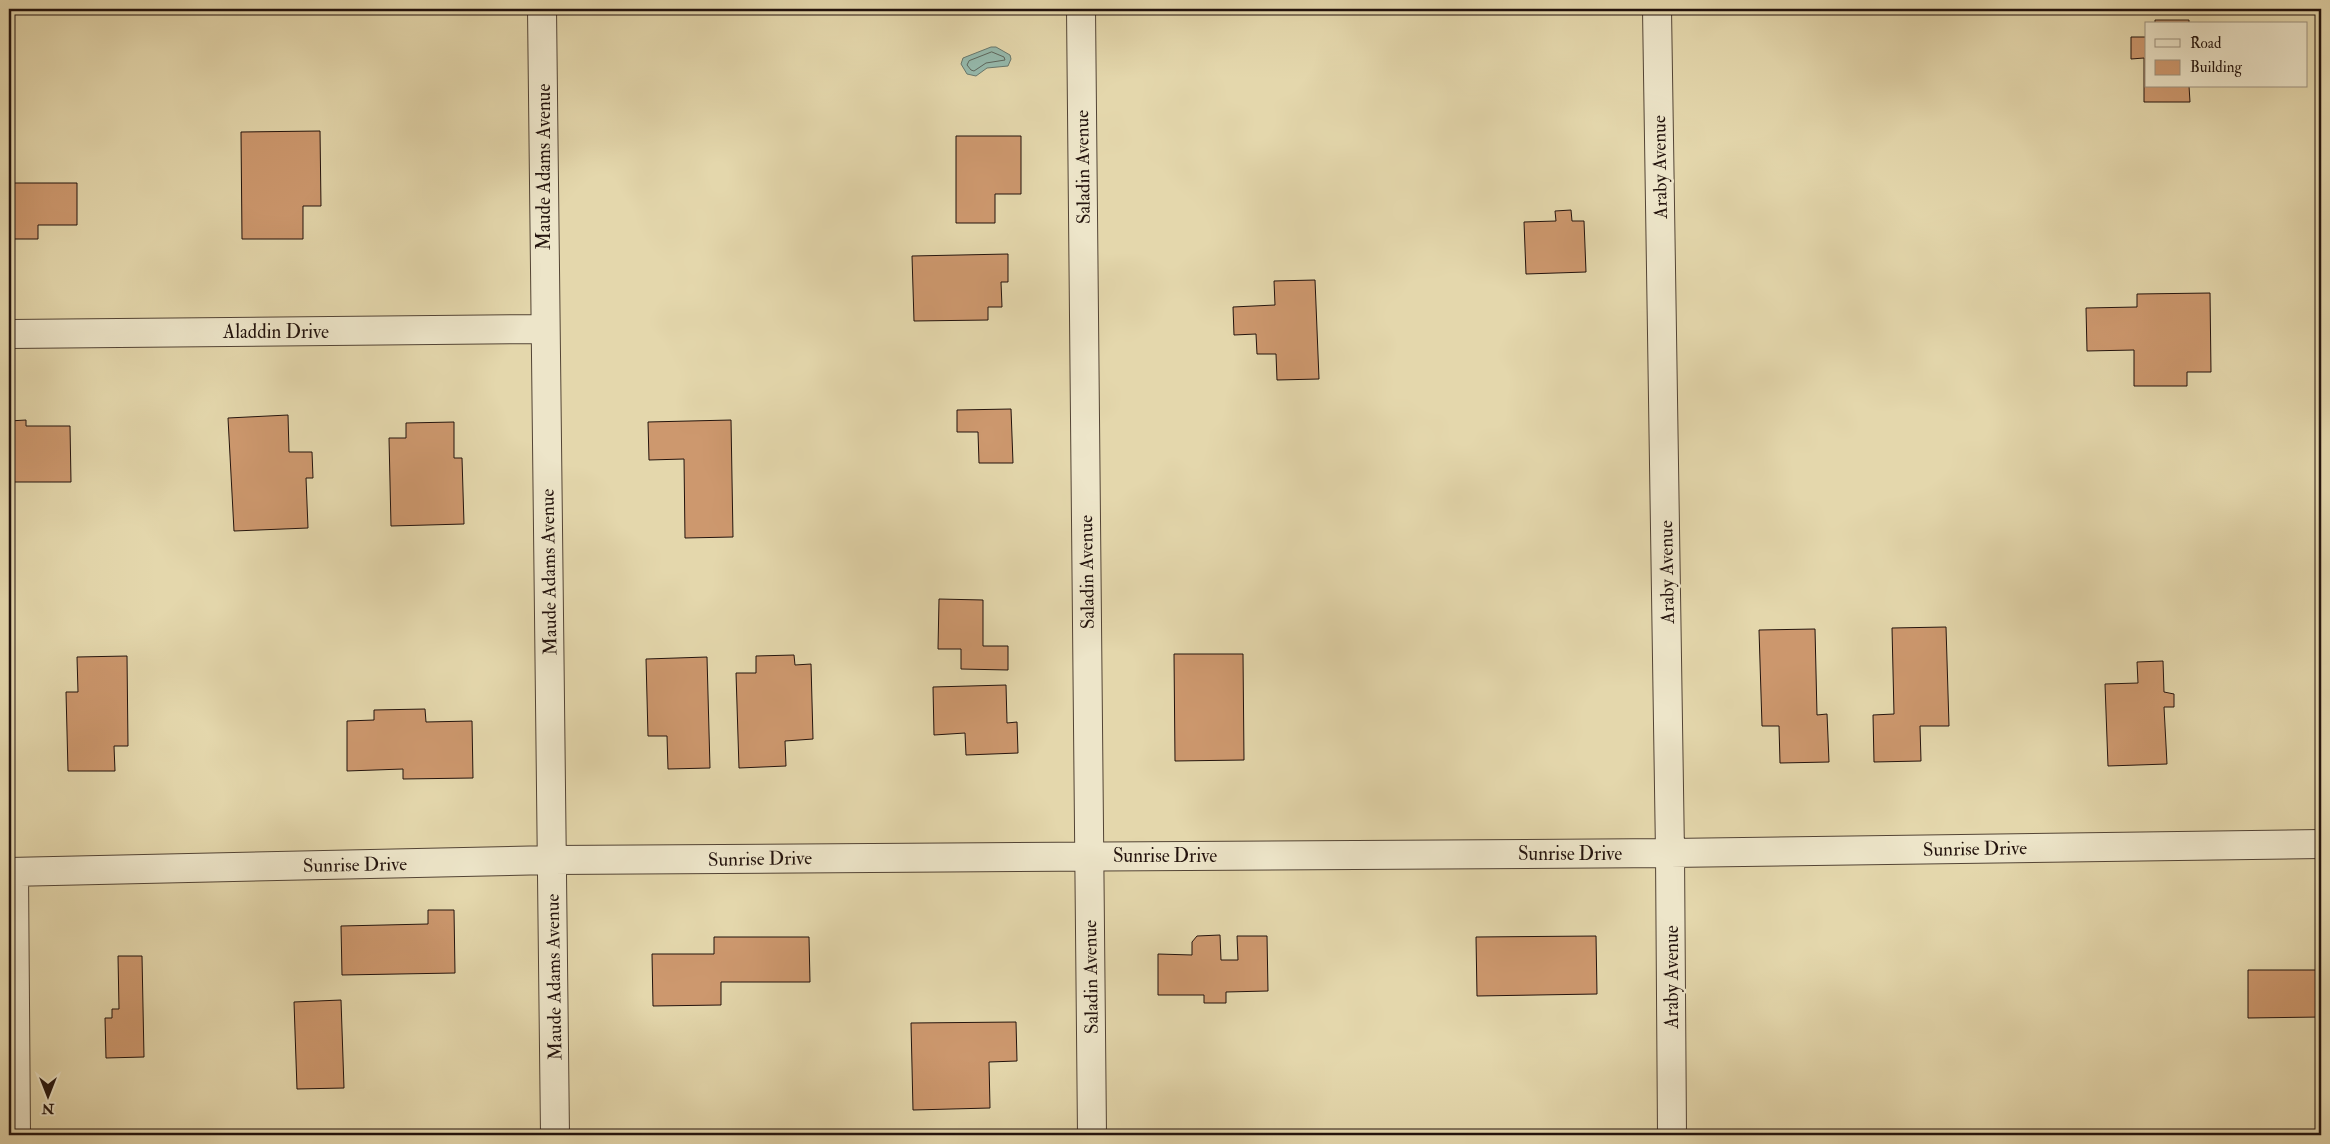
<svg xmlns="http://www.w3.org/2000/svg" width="2330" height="1144" font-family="'IM FELL Double Pica',serif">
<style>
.water{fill:#95b9ac;stroke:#67776c}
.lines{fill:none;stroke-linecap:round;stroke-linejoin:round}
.shore{stroke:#5c665c;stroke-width:1}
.building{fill:#cd986e;stroke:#23130d}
.street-casing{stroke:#534435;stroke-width:30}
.street{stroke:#ede5c9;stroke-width:28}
.labels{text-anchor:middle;stroke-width:5;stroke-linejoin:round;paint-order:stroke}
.street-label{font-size:19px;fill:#23130d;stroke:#ede5c9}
</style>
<rect width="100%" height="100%" fill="#e4d7ac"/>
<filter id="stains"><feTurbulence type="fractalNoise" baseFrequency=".004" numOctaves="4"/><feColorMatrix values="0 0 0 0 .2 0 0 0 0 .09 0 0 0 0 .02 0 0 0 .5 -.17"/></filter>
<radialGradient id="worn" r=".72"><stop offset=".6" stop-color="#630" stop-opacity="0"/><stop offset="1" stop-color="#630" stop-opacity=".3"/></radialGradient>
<path class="water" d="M991 47H996L1010 55 1011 59 1008 66 987 68 976 76 967 74 961 64 963 58Z"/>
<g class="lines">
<path class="shore" d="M992 52 1004 57 1005 60 986 63 974 71 971 70 967 65 969 61Z"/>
</g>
<path class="building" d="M1483 9H1564V11L1483 13Z
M2155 20H2189V24H2155Z
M2131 37H2146V86H2189L2190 102H2144V58L2131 59Z
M320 131 321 206H303V239H242L241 132Z
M956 136H1021V194H995V223H956Z
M9 183H77V225H38V239H9Z
M1571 210 1572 221H1584L1586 272 1526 274 1524 222 1556 221 1555 211Z
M1008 254V282H1001L1002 307H988V320L914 321 912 256Z
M1315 280 1319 379 1277 380 1276 354H1257L1256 334 1234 335 1233 307 1275 305 1274 281Z
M2210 293 2211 372H2187V386H2134V350L2087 351 2086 308 2137 307V294Z
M1011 409 1013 463H979L978 432H957V410Z
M288 415 289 452H312L313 478H306L308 528 234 531 228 418Z
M26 420V426H70L71 482H9V421Z
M731 420 733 537 685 538 684 459 649 460 648 422Z
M454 422V458H462L464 524 391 526 389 438H406V423Z
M939 599 983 600V646H1008V670L961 669V649H938Z
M1946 627 1949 726H1920L1921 761 1874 762 1873 715 1894 714 1892 628Z
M1815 629 1817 715 1827 714 1829 762 1780 763 1779 726H1762L1759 630Z
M1174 654H1243L1244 760 1175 761Z
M794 655 795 665 811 664 813 739 785 741 786 766 739 768 736 673H756V656Z
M127 656 128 746H114L115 771H68L66 692H78L77 657Z
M707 657 710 768 668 769 667 736H648L646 659Z
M2163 661 2164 692 2174 694V707H2164L2167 764 2108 766 2105 684 2138 683 2137 662Z
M1006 685 1007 723 1017 722 1018 753 966 755 965 733 934 735 933 687Z
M425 709 426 722 472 721 473 778 403 779V769L347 771V721L374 720V710Z
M428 910H454L455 973 342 975 341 926 428 924Z
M1220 935 1221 960H1238L1237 936H1267L1268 991 1226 992V1003H1204V995H1158V954L1192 955V942L1197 936Z
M1596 936 1597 994 1477 996 1476 937Z
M714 937H809L810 982H721V1005L653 1006 652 954H714Z
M118 956H142L144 1057 106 1058 105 1018H112V1009H119Z
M2248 970H2321V1017L2248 1018Z
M341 1000 344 1088 297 1089 294 1002Z
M1016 1022 1017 1061 989 1062 990 1108 913 1110 911 1023Z"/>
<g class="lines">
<g class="street-casing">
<path id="street" d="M542 9 555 1135
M1081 9 1092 1135
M1657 9 1670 853 1672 1135
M9 334 544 329
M9 872 552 860 1670 853 2321 844
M14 872 16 1135"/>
</g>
<use href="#street" class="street"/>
</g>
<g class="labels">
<g class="street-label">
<text transform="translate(543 167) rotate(-90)" y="7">Maude Adams Avenue</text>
<text transform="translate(1082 167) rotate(-91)" y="7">Saladin Avenue</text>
<text transform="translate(1659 167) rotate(-91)" y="7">Araby Avenue</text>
<text x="276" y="338">Aladdin Drive</text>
<text transform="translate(548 572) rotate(-91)" y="7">Maude Adams Avenue</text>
<text transform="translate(1086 572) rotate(-91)" y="7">Saladin Avenue</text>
<text transform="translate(1666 572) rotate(-91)" y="7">Araby Avenue</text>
<text transform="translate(1975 848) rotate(-1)" y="7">Sunrise Drive</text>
<text x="1570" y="860">Sunrise Drive</text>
<text x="1165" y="862">Sunrise Drive</text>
<text transform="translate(760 858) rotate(-1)" y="7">Sunrise Drive</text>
<text transform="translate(355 864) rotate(-1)" y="7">Sunrise Drive</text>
<text transform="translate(553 977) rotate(-91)" y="7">Maude Adams Avenue</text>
<text transform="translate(1090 977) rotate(-91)" y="7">Saladin Avenue</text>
<text transform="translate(1671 977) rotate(-90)" y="7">Araby Avenue</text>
</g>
</g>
<rect width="2330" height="1144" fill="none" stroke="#e4d7ac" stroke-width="30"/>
<rect x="10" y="10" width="2310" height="1124" fill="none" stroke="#23130d" stroke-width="2.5"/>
<rect x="15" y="15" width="2300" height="1114" fill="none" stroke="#23130d"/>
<rect x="2145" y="22" width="162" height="65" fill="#ede5c9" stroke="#9c917e"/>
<rect x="2155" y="39" width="25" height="8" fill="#ede5c9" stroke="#9c917e"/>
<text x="2190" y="48" font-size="15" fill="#23130d">Road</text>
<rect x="2155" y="60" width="25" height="15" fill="#cd986e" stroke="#9c917e"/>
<text x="2190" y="72" font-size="15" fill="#23130d">Building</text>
<g transform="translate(48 1096) rotate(180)" stroke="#ede5c9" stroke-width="4" paint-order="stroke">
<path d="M0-4L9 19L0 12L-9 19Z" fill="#23130d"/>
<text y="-8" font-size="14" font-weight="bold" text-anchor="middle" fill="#23130d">N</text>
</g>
<rect width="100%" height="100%" filter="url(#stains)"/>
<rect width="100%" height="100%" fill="url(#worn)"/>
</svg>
